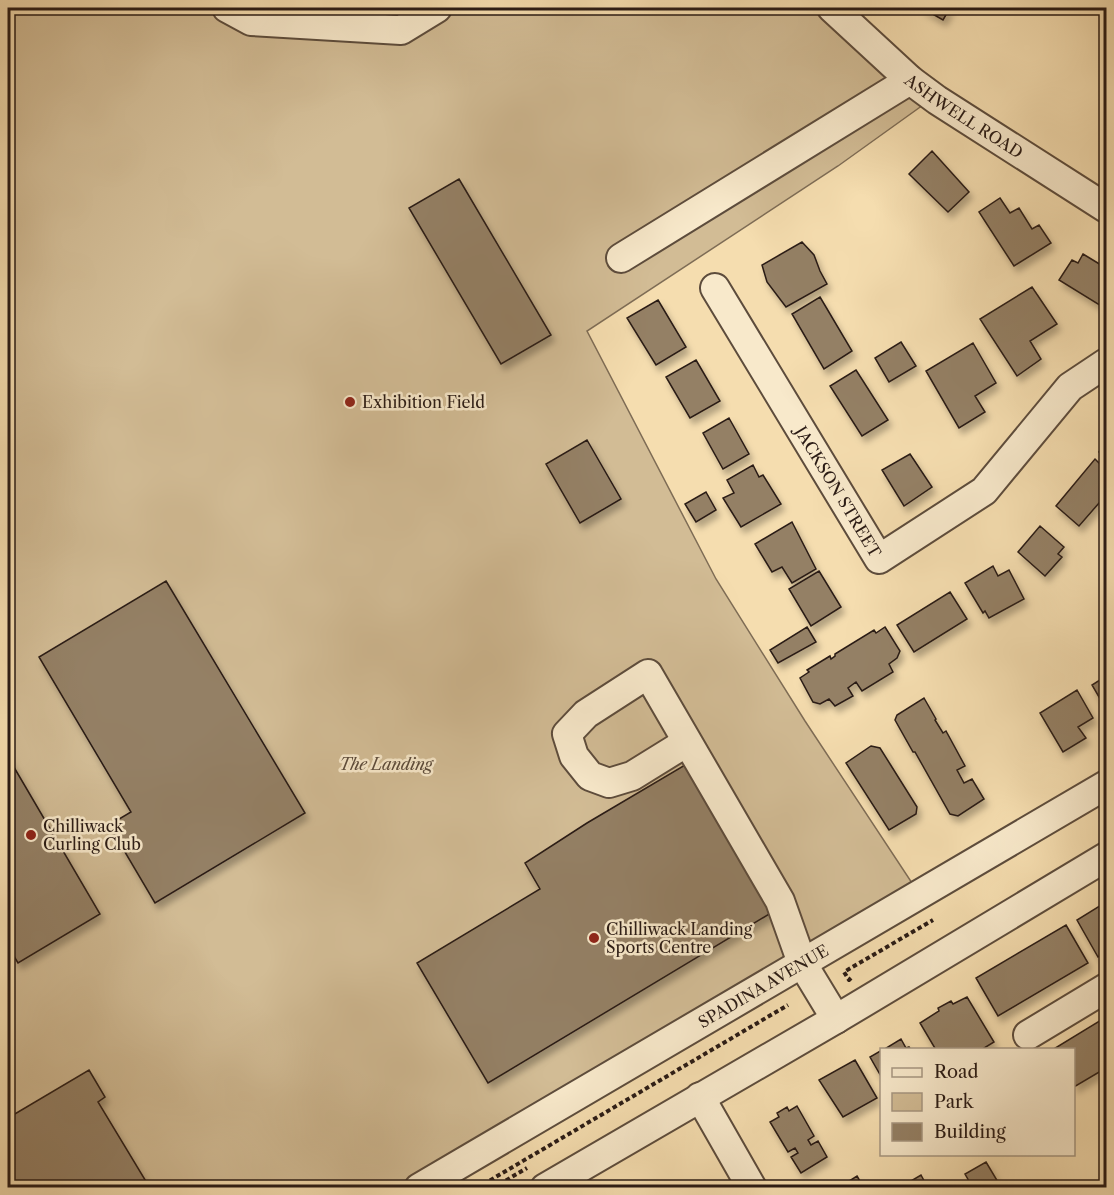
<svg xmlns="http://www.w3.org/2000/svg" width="1114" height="1195" font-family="'Libre Caslon Text',serif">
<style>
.green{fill:#d2bc95;stroke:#7e6c55;stroke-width:1.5}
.building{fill:#948065;stroke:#2a1b15;stroke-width:1.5;filter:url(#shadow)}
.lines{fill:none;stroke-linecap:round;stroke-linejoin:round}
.minor-casing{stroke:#5d4c3c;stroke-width:32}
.path{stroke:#2a1b15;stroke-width:4;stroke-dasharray:4.5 3;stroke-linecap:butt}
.minor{stroke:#f8e9cb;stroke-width:28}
.poi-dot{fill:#8f2418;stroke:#f8e9cb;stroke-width:2}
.labels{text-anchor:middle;stroke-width:5;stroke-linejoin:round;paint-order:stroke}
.street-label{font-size:16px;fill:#2a1b15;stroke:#f8e9cb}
.poi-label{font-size:16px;fill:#2a1b15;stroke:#f8e9cb;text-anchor:start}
.park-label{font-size:16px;font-style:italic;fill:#5c4b3b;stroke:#f8e9cb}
</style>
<defs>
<filter id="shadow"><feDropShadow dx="3.5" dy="6" stdDeviation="3" flood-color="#0004"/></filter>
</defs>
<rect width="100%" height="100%" fill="#f5ddaf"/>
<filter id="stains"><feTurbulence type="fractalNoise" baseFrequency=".00333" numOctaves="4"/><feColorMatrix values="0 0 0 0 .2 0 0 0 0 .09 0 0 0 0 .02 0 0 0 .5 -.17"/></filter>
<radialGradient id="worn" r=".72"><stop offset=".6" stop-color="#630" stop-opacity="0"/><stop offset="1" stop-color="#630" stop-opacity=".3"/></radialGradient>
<path class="green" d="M8 8H817L923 105 838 166 587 331 716 579 805 721 914 886 407 1187H8Z"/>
<path class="building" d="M352 8H382L375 20Z
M922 8H950L943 20Z
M932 151 969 192 948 212 909 174Z
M459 179 551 335 501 364 409 208Z
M1000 198 1010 213 1019 208 1032 229 1039 225 1051 243 1014 266 979 212Z
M802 242 814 255 820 271 827 284 786 307 767 282 762 265Z
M1083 254 1106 268V309L1059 280 1072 260 1078 263Z
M1032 287 1057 324 1030 341 1041 359 1017 376 980 319Z
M820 297 852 351 824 369 792 314Z
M658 300 686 347 656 365 627 318Z
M901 342 916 366 889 382 875 358Z
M973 343 996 383 975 396 985 412 959 428 926 371Z
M696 360 720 401 690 418 666 377Z
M856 370 888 420 862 436 830 386Z
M729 418 749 454 723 469 703 433Z
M587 440 621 499 580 523 546 464Z
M1106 443V459L1099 452Z
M910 454 932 487 904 506 882 470Z
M1095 459 1106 470V495L1079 526 1056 506Z
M753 465 759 477 763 475 781 504 741 527 723 498 734 493 727 480Z
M706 492 716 510 696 522 685 504Z
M792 522 816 569 792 583 782 567 772 572 755 544Z
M1040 526 1064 547 1058 554 1062 557 1045 576 1018 552Z
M993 566 998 576 1009 570 1024 599 989 618 985 611 983 613 965 583Z
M819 571 841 607 811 626 789 589Z
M166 581 305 813 155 903 109 825 131 812 39 657Z
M950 592 967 619 914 652 897 625Z
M807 627 816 642 778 663 770 650Z
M885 627 900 651 897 658 889 664 893 672 862 691 856 682 848 688 853 696 835 706 829 699 820 704 813 702 800 678 809 672 807 670 830 656 831 659 835 656V654L874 630 876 633Z
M1106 676V709L1092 685Z
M1077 690 1093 718 1078 727 1086 738 1063 752 1040 713Z
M924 698 936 719 935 720 943 733 946 731 965 766 957 770 964 783 972 779 984 799 958 816 950 814 915 752H913L895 720 897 715Z
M871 746 880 748 917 807 916 814 889 830 846 763Z
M8 757 100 914 18 963 8 946Z
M685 765 771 913 488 1083 417 963 540 889 525 863 587 823Z
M1106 902V952L1098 957 1077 920Z
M1066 925 1088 963 998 1016 976 978Z
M967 997 994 1042 981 1050H936L920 1023 939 1011 938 1008 951 1001 953 1004Z
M1106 1017V1068L1074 1087V1050H1052Z
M901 1039 906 1048 909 1047 911 1050H883Z
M882 1050V1078L870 1057Z
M855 1060 877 1098 843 1117 819 1080Z
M89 1070 105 1097 98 1102 150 1188H8V1118Z
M797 1106 814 1136 808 1140 811 1145 818 1141 827 1157 801 1173 791 1157 798 1153 795 1148 788 1152 770 1122 779 1117 777 1113 787 1107 789 1111Z
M1106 1156V1173L1100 1160Z
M986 1162 998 1182 989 1188H973L965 1174Z
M921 1175 928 1188H899Z
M857 1176 864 1188H838Z
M1106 1177V1188H1093L1092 1186Z"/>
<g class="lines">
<g class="minor-casing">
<g id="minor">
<path d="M227 8 251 21 401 30 437 8"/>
<path id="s1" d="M832 8 910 80 937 100 1106 208"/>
<path d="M621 258 910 80"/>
<path id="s2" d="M715 288 879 559 984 491 1070 387 1106 363"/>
<path d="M687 742 632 776 609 783 590 776 574 756 567 734 586 714 648 674 780 901 802 963 836 1019"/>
<path d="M1028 1035 1106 988"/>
<path d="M700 1097 752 1188"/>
<path id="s3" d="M419 1188 1106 785"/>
<path d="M545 1188 836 1019 1106 857"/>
</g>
</g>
<path class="path" d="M851 978 849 980 844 972 933 920
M477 1188 788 1005
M493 1188 527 1168"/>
<use href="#minor" class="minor"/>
</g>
<g class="poi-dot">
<circle cx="350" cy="402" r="6"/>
<circle cx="31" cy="835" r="6"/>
<circle cx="594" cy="938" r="6"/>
</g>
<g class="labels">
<g class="street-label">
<text dy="6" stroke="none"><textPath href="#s1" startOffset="171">ASHWELL ROAD</textPath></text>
<text dy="6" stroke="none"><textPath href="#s2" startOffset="238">JACKSON STREET</textPath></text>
<text dy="6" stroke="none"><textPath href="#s3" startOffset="399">SPADINA AVENUE</textPath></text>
</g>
<g class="poi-label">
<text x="362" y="408">Exhibition Field</text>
<text x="43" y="832">Chilliwack<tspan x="43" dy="18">Curling Club</tspan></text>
<text x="606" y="935">Chilliwack Landing<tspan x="606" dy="18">Sports Centre</tspan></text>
</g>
<g class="park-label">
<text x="386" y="770">The Landing</text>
</g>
</g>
<rect width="1114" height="1195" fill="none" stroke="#f5ddaf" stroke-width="30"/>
<rect x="9" y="9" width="1096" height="1177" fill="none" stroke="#2a1b15" stroke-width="3"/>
<rect x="15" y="15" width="1084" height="1165" fill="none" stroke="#2a1b15" stroke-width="1.5"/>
<rect x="880" y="1048" width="195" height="108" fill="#f8e9cb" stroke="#a69782" stroke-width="1.5"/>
<rect x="892" y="1068" width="30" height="9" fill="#f8e9cb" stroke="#a69782" stroke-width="1.5"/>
<text x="934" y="1078" font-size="18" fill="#2a1b15">Road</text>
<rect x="892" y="1093" width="30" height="18" fill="#d2bc95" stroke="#a69782" stroke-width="1.5"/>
<text x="934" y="1108" font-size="18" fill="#2a1b15">Park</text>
<rect x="892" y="1123" width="30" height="18" fill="#948065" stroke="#a69782" stroke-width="1.5"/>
<text x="934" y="1138" font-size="18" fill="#2a1b15">Building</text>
<rect width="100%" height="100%" filter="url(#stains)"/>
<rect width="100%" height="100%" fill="url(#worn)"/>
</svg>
